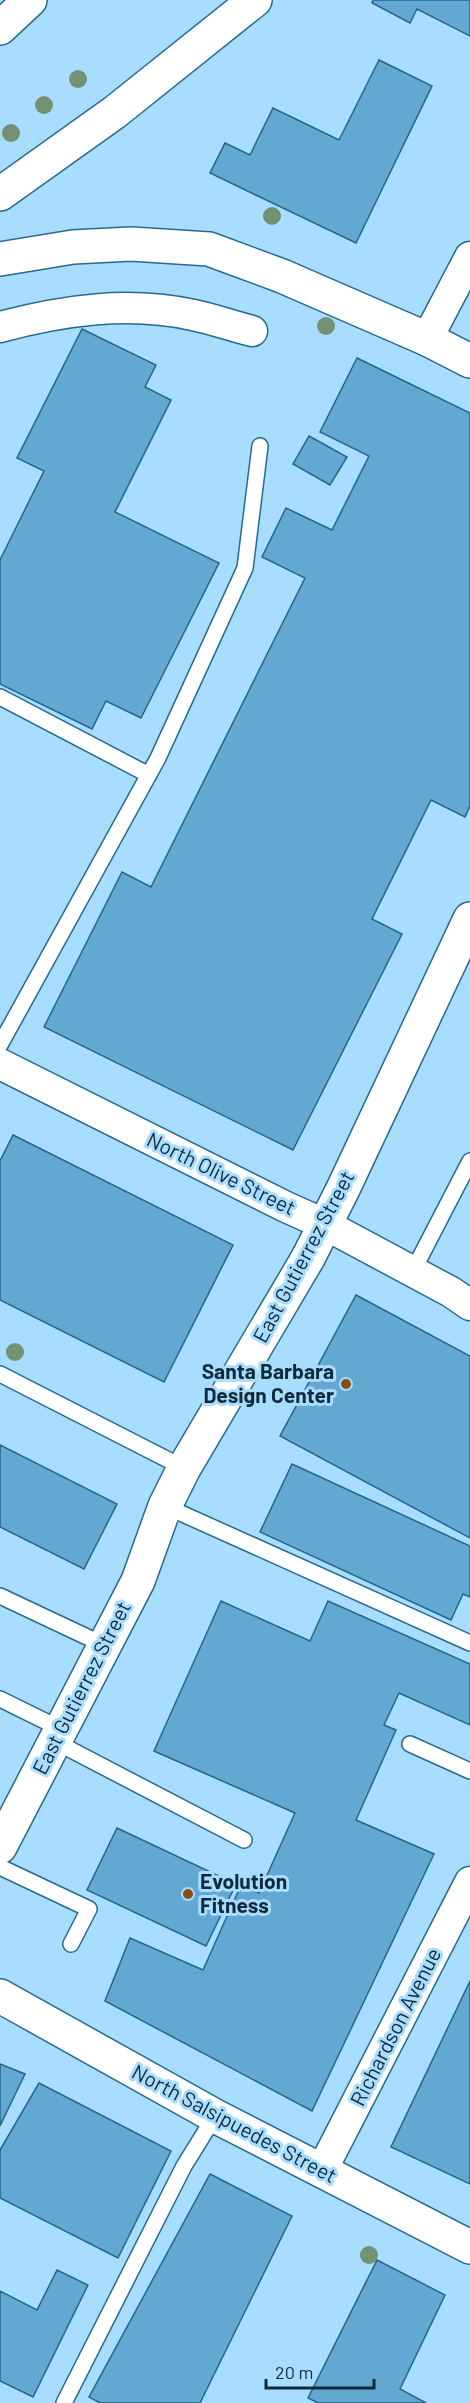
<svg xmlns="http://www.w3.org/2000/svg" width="470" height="2403" font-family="Barlow,sans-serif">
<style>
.building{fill:#63a8d2;stroke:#22668c;stroke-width:1.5}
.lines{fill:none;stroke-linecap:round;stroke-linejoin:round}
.lane-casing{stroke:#266a90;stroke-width:18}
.street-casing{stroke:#266a90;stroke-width:33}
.secondary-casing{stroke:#266a90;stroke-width:36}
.highway-casing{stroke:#266a90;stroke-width:36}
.lane{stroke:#fff;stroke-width:15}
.street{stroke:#fff;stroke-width:30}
.secondary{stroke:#fff;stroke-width:33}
.highway{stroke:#fff;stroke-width:33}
.tree{fill:#749273}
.poi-dot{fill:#8b4c12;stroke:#a8ddff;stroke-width:2}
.labels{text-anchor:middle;stroke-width:6;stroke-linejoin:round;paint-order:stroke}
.street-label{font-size:21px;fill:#0f2b3b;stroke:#a8ddff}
.poi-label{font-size:21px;font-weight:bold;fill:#0f2b3b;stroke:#a8ddff;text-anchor:end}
</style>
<rect width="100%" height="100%" fill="#a8ddff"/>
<path class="building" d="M373 0H470V36L417 9 410 23 372 3Z
M379 60 432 86 356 243 210 173 225 143 250 155 273 108 339 140Z
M82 329 156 365 145 387 171 400 115 512 219 563 141 718 106 701 92 729 0 684V560L44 471 17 458Z
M357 358 470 413V806L465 817 431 800 372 919 402 934 293 1150 44 1027 122 872 151 887 305 578 262 557 286 508 332 530 369 456 320 432Z
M309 436 347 457 330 485 293 464Z
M13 1135 233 1245 164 1382 0 1300V1161Z
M356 1295 470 1356V1538L280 1436Z
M0 1445 117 1504 84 1569 0 1527Z
M292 1464 470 1546V1597L463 1594 451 1620 260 1532Z
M221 1601 310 1641 328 1601 470 1664V1725L399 1693 384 1725 396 1730 356 1820 434 1854 312 2111 105 2001 130 1938 203 1970 241 1885 259 1893 295 1813 154 1751Z
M117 1828 236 1884 206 1946 87 1890Z
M470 1981V2184L391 2147Z
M0 2064 25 2074 0 2126Z
M39 2083 171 2151 118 2258 0 2198V2150Z
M210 2174 292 2216 200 2403H100L89 2397Z
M377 2260 445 2295 400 2389 426 2403H318L308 2398Z
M57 2270 88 2285 33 2397 0 2381V2291L37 2310Z"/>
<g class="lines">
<g class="lane-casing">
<path id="lane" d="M0 697 149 775
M0 1045 158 758 245 568 260 446
M413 1271 470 1161
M0 1374 184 1468
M165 1506 470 1643
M0 1596 104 1645
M0 1699 61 1729
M54 1741 244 1840
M410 1744 470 1771
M0 1867 89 1909 71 1944
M64 2403 184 2166 215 2116"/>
</g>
<g class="street-casing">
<path id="street" d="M0 327C64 310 128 301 193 315 213 319 232 326 252 331
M427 339 470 257
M0 1064 286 1207 324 1224 451 1292 470 1305
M321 2172 470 1882"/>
</g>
<g class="secondary-casing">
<path id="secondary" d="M427 339 470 361
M0 1847 138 1581 165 1506 184 1468 308 1258 343 1189 470 919
M0 1996 215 2116 470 2247"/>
</g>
<g class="highway-casing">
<path id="highway" d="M0 28 30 0
M0 194 115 112 255 0
M0 259 73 247 131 244 209 249 282 276 427 339"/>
</g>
<use href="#lane" class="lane"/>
<use href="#street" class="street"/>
<use href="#secondary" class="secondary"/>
<use href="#highway" class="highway"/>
</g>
<g class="tree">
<circle cx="78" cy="79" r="9"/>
<circle cx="44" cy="105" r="9"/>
<circle cx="11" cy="133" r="9"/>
<circle cx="272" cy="216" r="9"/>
<circle cx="326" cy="326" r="9"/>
<circle cx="15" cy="1352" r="9"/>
<circle cx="369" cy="2255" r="9"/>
</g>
<g class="poi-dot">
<circle cx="346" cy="1384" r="6"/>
<circle cx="188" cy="1894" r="6"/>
</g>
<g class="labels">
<g class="street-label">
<text transform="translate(221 1174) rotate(26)" y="7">North Olive Street</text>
<text transform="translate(304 1257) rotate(-62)" y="7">East Gutierrez Street</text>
<text transform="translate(82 1688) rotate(-63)" y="7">East Gutierrez Street</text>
<text transform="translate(396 2027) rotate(-63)" y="7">Richardson Avenue</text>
<text transform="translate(234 2124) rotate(28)" y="7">North Salsipuedes Street</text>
</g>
<g class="poi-label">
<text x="334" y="1379">Santa Barbara<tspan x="334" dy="24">Design Center</tspan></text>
<text x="200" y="1889" text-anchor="start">Evolution<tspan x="200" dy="24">Fitness</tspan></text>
</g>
</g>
<path d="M266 2379v9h108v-9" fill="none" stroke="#0f2b3b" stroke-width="3"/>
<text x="275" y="2379" font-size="18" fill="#0f2b3b" stroke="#a8ddff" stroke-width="4.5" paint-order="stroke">20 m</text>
</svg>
